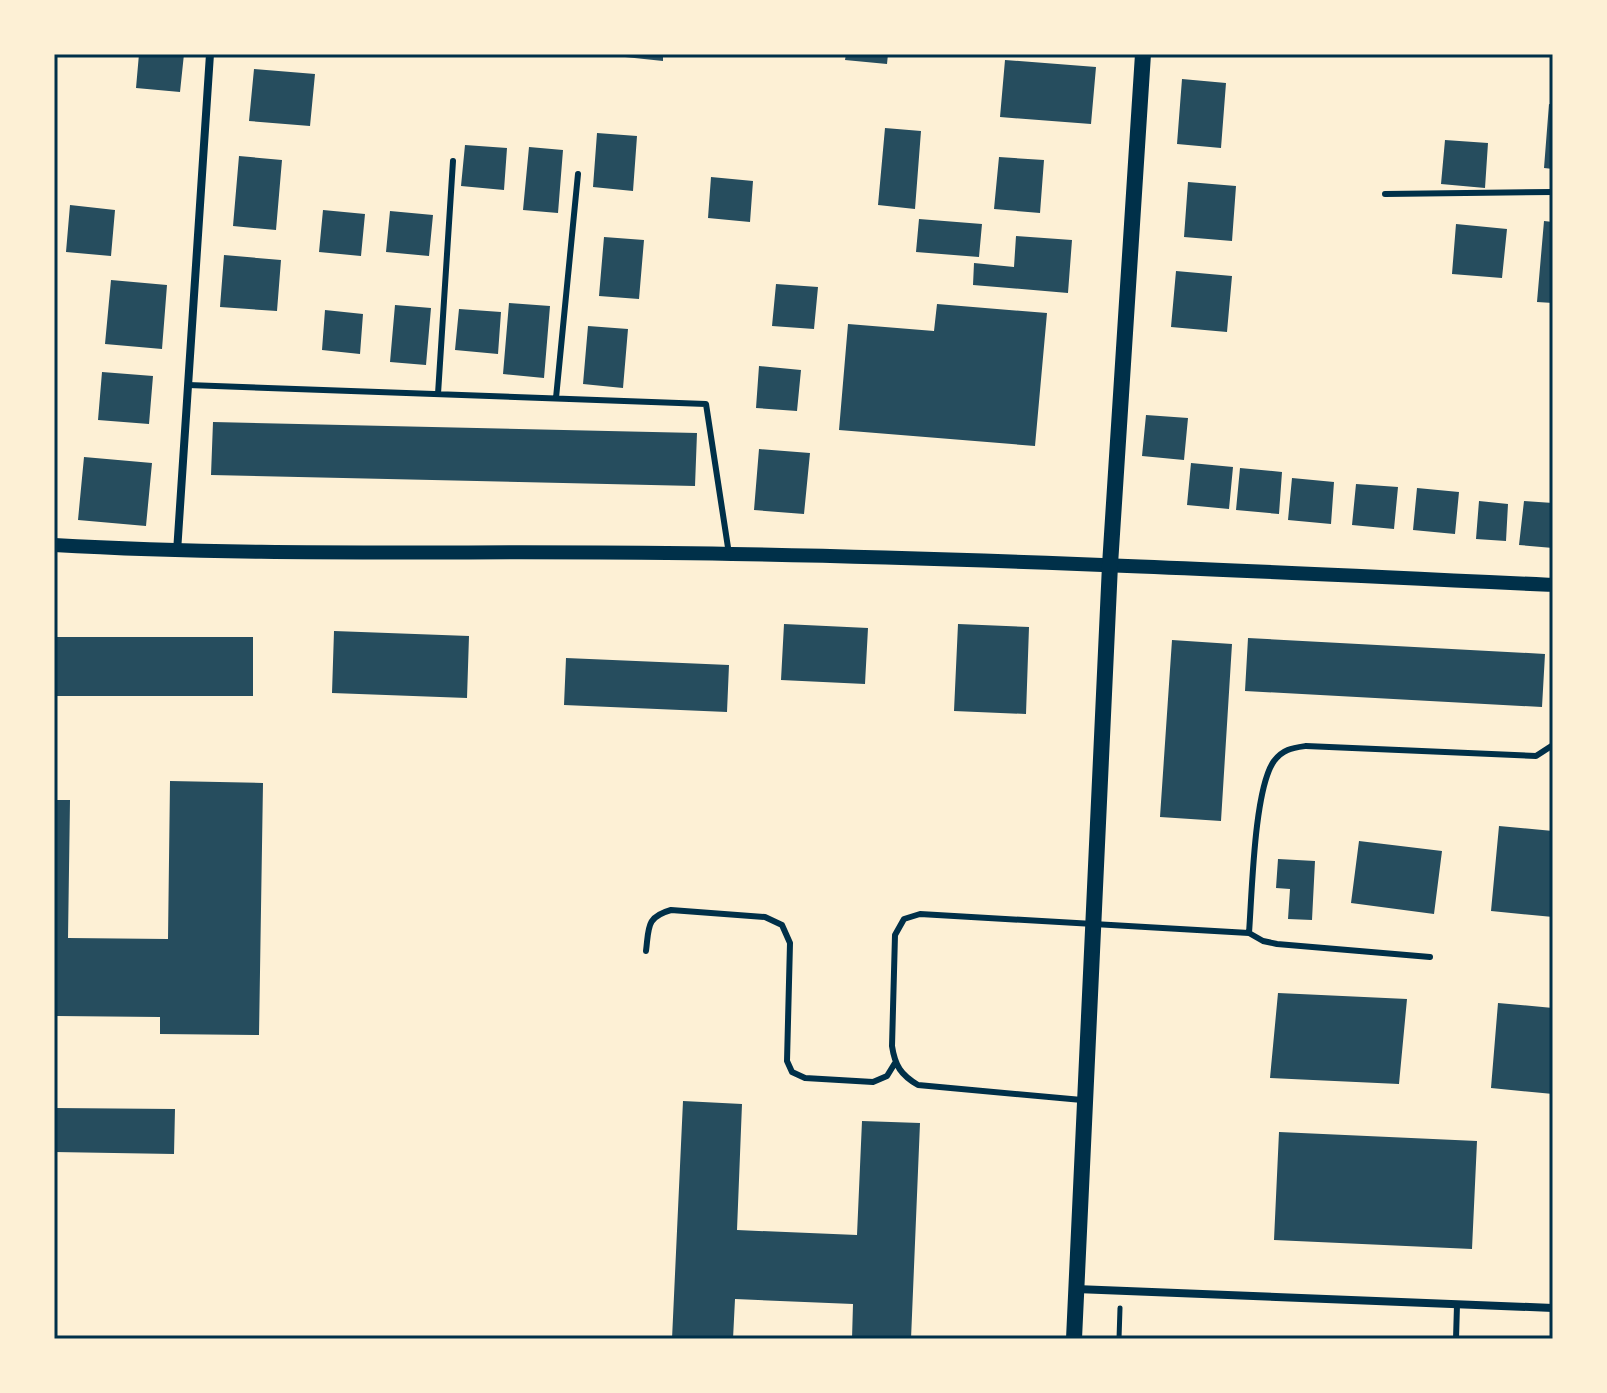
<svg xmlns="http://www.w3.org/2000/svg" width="1607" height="1393" font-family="'Fira Sans',sans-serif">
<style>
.building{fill:#264d5e}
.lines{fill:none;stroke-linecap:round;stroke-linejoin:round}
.path{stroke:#003049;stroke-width:5}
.service{stroke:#003049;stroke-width:6}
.minor{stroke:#003049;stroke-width:8}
.tertiary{stroke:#003049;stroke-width:14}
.secondary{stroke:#003049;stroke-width:16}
.neatline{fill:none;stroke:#003049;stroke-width:3}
</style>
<rect width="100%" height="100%" fill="#fdf0d5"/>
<path class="building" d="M139 54H184L180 92 136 88Z
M626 54H663V61L625 57Z
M846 54H888L887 64 845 60Z
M1005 60 1096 67 1091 124 1000 117Z
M254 69 315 74 310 126 249 121Z
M1182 79 1226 83 1221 148 1177 144Z
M1549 104 1553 105V169L1544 168Z
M885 128 921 131 915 209 878 205Z
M597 133 637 136 633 191 593 187Z
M1445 140 1488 143 1485 188 1441 184Z
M465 145 507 148 504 190 461 186Z
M529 147 563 150 558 213 523 210Z
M239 156 282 160 276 230 233 226Z
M999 157 1044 160 1040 213 994 209Z
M711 177 753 181 750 222 708 218Z
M1188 182 1236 186 1232 241 1184 237Z
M70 205 115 210 111 256 66 252Z
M323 210 365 214 361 256 319 252Z
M390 211 433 215 429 256 386 252Z
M919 219 982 224 979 257 916 252Z
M1544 221 1553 222V303L1537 302Z
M1456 224 1507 229 1502 278 1452 274Z
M1016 236 1072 240 1068 293 973 285 974 263 1014 267Z
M604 237 644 240 639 299 599 296Z
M224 255 281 260 277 311 220 307Z
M1176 271 1232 276 1227 332 1171 327Z
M111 280 167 285 162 349 105 344Z
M776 284 818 287 814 329 772 326Z
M509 303 550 306 544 378 503 374Z
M937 304 1047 313 1035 446 839 430 848 324 934 331Z
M395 305 431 308 426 365 390 362Z
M459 309 501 312 498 354 455 350Z
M325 310 363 314 360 354 322 350Z
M588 326 628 329 623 388 583 384Z
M759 366 801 370 797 411 756 408Z
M102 372 153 376 149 424 98 420Z
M1146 415 1188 418 1184 460 1142 456Z
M213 422 697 433 695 486 211 475Z
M759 449 810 453 804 514 754 510Z
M84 457 152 463 146 526 78 520Z
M1191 463 1233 467 1229 509 1187 505Z
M1240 468 1282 472 1279 514 1236 510Z
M1292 478 1334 482 1331 524 1288 520Z
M1356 484 1398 487 1394 529 1352 525Z
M1417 488 1459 492 1455 534 1413 530Z
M1479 501 1508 504 1506 541 1476 539Z
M1524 501 1553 503V548L1519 545Z
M784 624 868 628 865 684 781 680Z
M958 624 1029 627 1026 714 954 711Z
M334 631 469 636 467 698 332 693Z
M54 637H253V696H54Z
M1248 638 1545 654 1542 707 1245 691Z
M1172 640 1232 644 1221 821 1160 817Z
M566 658 729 665 727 712 564 705Z
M170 781 263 783 259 1035 160 1034V1017L57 1016V1022H54V800H70L68 938 168 939Z
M1499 826 1553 831V917L1491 911Z
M1359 841 1442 851 1434 914 1351 903Z
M1278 859 1315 861 1312 920 1288 919 1290 889 1276 888Z
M1278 993 1407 999 1399 1084 1270 1078Z
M1498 1003 1553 1008V1094L1491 1088Z
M683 1101 742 1104 737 1230 857 1235 862 1121 920 1123 911 1339H852L853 1304 735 1299 733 1339H672Z
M54 1108 175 1109 174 1154 54 1152Z
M1279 1132 1477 1141 1472 1249 1274 1240Z"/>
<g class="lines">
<path class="path" d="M1119 1339 1120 1308"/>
<path class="service" d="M1385 194 1553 192
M188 385 706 404 729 554
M438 394 453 161
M556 398 578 174
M1249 933 1263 941 1277 944 1430 957
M646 951C649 927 646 917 671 910L765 917 782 925 790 943 787 1061 792 1072 805 1078 873 1082 887 1076 895 1063
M1082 1100 918 1085C901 1075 895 1066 892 1046L895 935 904 919 920 914 1249 933C1252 894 1254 789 1274 761 1283 749 1292 748 1306 746L1536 756 1553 745
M1456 1339 1457 1305"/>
<path class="minor" d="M177 552 210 54
M1076 1289 1553 1308"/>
<path class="tertiary" d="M54 545C280 558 506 549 732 554 1006 559 1279 572 1553 585"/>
<path class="secondary" d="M1074 1339 1110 565 1143 54"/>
</g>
<rect width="1607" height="1393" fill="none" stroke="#fdf0d5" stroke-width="112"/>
<rect x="56" y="56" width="1495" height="1281" class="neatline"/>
</svg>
